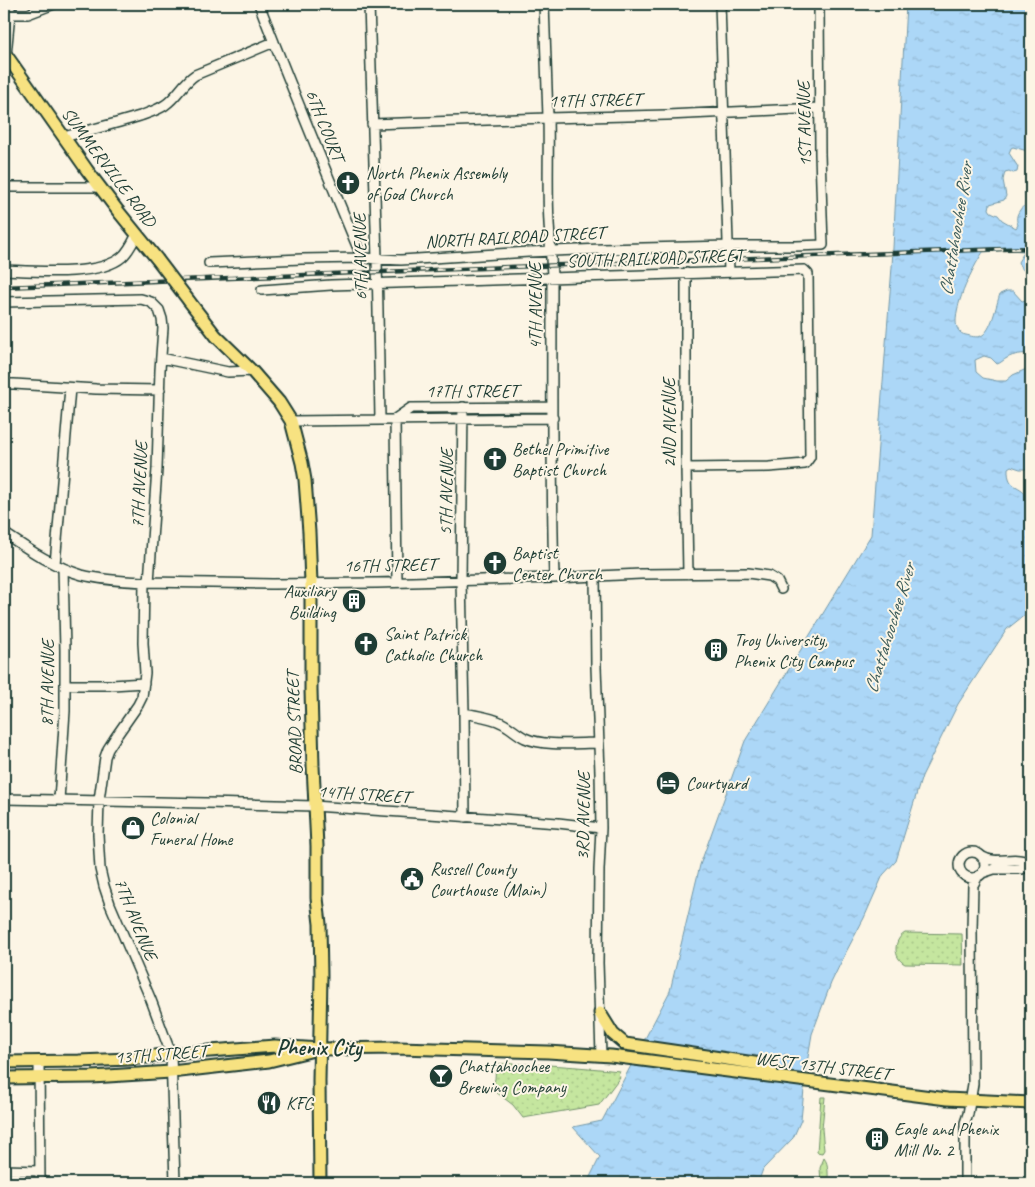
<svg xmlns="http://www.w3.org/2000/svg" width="1035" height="1187" font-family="Caveat,sans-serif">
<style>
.grass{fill:url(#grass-dots);stroke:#72926a}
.water{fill:url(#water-ripples);stroke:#7499a9}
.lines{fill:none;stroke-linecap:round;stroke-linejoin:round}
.minor-casing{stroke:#1f3d34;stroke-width:12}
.major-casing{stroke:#1f3d34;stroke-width:15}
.minor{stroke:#fcf5e5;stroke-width:9}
.major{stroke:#f7e281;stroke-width:11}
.rail-casing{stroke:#1f3d34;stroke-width:4.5}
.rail{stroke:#fcf5e5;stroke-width:2.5;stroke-dasharray:8;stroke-linecap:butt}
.major-bridge-casing{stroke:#1f3d34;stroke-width:15;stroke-linecap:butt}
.major-bridge{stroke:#f7e281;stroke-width:11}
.labels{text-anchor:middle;stroke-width:4;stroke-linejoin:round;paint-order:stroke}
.street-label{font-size:18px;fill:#1f3d34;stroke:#fcf5e5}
.poi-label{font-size:18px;fill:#1f3d34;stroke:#fcf5e5;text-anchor:start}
.water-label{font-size:19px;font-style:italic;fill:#3b5c5b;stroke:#fcf5e5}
.district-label{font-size:22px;font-weight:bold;fill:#1f3d34;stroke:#fcf5e5}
</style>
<defs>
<pattern id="grass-dots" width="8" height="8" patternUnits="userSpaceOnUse" patternTransform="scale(1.25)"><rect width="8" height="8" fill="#c5e69f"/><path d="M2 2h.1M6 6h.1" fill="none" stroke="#a9c68a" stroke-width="1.8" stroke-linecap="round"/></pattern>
<pattern id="water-ripples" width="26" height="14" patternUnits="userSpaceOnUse" patternTransform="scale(1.25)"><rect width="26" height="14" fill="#acd7f7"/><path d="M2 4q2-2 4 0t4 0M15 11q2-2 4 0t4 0" fill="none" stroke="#94b9d4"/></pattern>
</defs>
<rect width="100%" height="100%" fill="#fcf5e5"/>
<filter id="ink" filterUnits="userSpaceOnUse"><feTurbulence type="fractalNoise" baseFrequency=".02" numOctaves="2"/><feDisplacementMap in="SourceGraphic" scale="10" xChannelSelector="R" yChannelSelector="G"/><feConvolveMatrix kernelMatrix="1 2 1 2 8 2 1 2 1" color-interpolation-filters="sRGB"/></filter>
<g filter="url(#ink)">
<path class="grass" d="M905 933 962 934 963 965 905 964C893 958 893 940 905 933Z
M496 1064C538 1063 579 1067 620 1071L618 1074 620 1077 599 1105 523 1118 513 1105 496 1092 493 1085 495 1079Z
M821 1097H825L822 1129 824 1150 822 1153 817 1152Z
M824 1158C829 1164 828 1175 828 1183H821L820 1168Z"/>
<path class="water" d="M906 4H1031V152L1013 147 1011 148 1009 153 1018 167 1017 172 1013 173 1009 171 1005 172 1003 180 1006 196 1004 200 990 204 989 209 991 212 998 215 1002 220 1016 228 1018 225C1016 220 1016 215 1020 210 1022 206 1024 208 1025 204 1026 200 1024 193 1025 187H1031V278C1026 272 1020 268 1018 262L1023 254 1024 251 1010 250 983 252C972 269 956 302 956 321 956 328 959 334 966 335 971 336 976 338 981 336 992 331 996 305 1000 294L1007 291H1013L1022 301 1030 299 1031 292V354C1023 353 1014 354 1007 358 1003 360 1001 363 997 364L991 358 984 356 975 360 976 372 983 378 997 381H1006L1013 375 1031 367V463L1026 469H1020L1011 466 1008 468C1007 491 1022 483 1028 498 1033 507 1027 518 1027 528 1028 533 1031 538 1031 543 1033 555 1030 566 1026 577L1029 578 1031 576V610L1007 629 958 704 922 776 896 861 883 875 864 918 845 954 831 983 812 1034 806 1069 801 1120 793 1138 763 1169 758 1183H583L589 1179 600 1157 573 1127 602 1121 670 991 700 865 745 741 871 535 892 267Z"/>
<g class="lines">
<g class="minor-casing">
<path id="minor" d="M259 4C292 89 327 174 362 258
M369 4 377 259 380 419
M544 4C545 42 547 79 548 117 549 152 547 188 549 223 550 240 551 258 552 276 552 376 551 477 554 578
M720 4 729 272
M4 14H28L54 4
M6 55 10 14V4
M372 124 548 118 667 115 819 108
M64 137C89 130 115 124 140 116 148 113 158 110 165 105 177 97 183 83 195 75L274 42
M4 187H99
M209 263 302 259 362 258 401 260 529 252 602 249 728 246H796L823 245 820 154 819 4
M4 270C33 271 99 277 122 257 129 251 133 242 137 234
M686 273V468L688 574
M262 290 331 285 804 270 808 274 810 457 805 464 769 467 686 468
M4 302 141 299 151 302 159 310 162 319 163 328 160 370 157 469 149 582
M161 358 228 372 252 371
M4 384H14L96 389 160 390
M463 407 461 580 464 713 465 817
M395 419 397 582
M395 419 411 408 552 407
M291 421 553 418
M4 533C28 549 54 567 82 575 102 580 123 581 144 582L272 584 377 583 554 578 641 574 748 573 769 576 777 581 781 589
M55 564 70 388
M595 576 596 667 600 772 601 828 599 870 598 963 601 1055
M144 582 143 643 145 673 142 697 138 705 115 738 108 749 105 757 99 800 98 834 100 869 104 886 110 904 151 1000 171 1054 175 1183
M65 685H112L144 683
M464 713C477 716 491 717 502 723 510 727 517 734 525 738 545 747 577 743 598 743
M4 799 207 803 314 806 558 823 601 828
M59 800 65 711V650L63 568
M959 865a13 13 0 1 1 26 0a13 13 0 1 1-26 0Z
M983 857C997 866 1018 853 1031 865
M982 873 994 869H1022L1031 865
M39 1062 40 1183
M4 1170 40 1171
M965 1183V1123L968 1114 973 1084 972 930 973 885 978 876"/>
</g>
<g class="major-casing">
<path id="major" d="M4 52 87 170 118 211 157 259
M189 301 216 336 252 371 279 402 291 421 302 463 305 480 309 532 311 583V690L313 766 317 846V898L320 924 321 976 319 1081 320 1183
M600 1013 613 1034 625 1044 768 1065 774 1077
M4 1062 79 1061 129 1059 171 1054 275 1046 320 1049 398 1048 548 1052 611 1056 947 1099 1031 1103
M4 1078 92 1077 171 1072 269 1061 310 1051"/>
</g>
<use href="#minor" class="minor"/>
<use href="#major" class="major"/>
<g class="rail-casing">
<path id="rail" d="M4 287C346 272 689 261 1031 248"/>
</g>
<use href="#rail" class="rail"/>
<g class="major-bridge-casing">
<path id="major-bridge" d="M157 259 189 301"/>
</g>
<use href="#major-bridge" class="major-bridge"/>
</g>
</g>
<defs>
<g id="church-disc" transform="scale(1.25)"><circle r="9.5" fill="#1f3d34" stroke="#fcf5e5"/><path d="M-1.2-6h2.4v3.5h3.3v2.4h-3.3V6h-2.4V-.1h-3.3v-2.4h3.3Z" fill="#fff"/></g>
<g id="building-disc" transform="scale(1.25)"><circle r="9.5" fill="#1f3d34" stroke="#fcf5e5"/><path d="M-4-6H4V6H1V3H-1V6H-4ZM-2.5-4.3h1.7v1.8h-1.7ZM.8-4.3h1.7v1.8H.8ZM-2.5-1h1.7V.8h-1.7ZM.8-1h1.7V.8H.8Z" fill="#fff"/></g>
<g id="hotel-disc" transform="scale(1.25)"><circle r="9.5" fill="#1f3d34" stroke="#fcf5e5"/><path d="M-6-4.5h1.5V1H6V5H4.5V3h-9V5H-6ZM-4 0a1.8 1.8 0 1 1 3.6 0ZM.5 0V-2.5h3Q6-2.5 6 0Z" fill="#fff"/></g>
<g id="shop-disc" transform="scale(1.25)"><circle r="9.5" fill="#1f3d34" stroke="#fcf5e5"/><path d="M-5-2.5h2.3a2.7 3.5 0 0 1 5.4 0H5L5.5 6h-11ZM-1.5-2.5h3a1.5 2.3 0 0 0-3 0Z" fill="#fff"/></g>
<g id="civic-disc" transform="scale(1.25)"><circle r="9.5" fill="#1f3d34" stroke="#fcf5e5"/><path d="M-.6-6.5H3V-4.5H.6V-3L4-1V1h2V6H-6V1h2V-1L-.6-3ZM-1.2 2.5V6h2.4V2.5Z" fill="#fff"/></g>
<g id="bar-disc" transform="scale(1.25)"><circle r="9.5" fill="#1f3d34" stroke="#fcf5e5"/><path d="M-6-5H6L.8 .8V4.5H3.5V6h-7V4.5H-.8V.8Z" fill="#fff"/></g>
<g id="restaurant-disc" transform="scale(1.25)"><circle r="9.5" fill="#1f3d34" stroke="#fcf5e5"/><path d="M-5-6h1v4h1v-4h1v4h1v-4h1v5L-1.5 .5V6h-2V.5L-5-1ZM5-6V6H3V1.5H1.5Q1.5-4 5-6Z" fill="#fff"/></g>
</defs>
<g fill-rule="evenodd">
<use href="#church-disc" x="348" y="183"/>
<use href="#church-disc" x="495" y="459"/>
<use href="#church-disc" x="495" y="563"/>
<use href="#building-disc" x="354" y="601"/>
<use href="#church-disc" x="366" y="644"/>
<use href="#building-disc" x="716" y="650"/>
<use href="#hotel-disc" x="668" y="783"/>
<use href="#shop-disc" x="133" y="828"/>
<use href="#civic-disc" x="412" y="879"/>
<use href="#bar-disc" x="441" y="1076"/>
<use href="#restaurant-disc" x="269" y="1103"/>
<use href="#building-disc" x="877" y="1139"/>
</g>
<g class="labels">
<g class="street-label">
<text transform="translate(595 100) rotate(-1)" y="6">19TH STREET</text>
<text transform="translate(804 124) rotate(-91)" y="6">1ST AVENUE</text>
<text transform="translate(325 125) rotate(68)" y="6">6TH COURT</text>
<text transform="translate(109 167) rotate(53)" y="6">SUMMERVILLE ROAD</text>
<text transform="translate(515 237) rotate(-3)" y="6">NORTH RAILROAD STREET</text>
<text transform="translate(360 257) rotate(-91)" y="6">6TH AVENUE</text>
<text transform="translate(655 258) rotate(-2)" y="6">SOUTH RAILROAD STREET</text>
<text transform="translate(535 306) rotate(-90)" y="6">4TH AVENUE</text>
<text x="472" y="397">17TH STREET</text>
<text transform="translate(669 423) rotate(-90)" y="6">2ND AVENUE</text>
<text transform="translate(139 485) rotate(-87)" y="6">7TH AVENUE</text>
<text transform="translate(446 492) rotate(-89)" y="6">5TH AVENUE</text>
<text transform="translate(390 565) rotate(-1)" y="6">16TH STREET</text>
<text transform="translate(47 683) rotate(-89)" y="6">8TH AVENUE</text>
<text transform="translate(294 723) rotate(-92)" y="6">BROAD STREET</text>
<text transform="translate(364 794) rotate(4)" y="6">14TH STREET</text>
<text transform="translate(583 816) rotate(-89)" y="6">3RD AVENUE</text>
<text transform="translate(136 919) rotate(68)" y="6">7TH AVENUE</text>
<text transform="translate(161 1054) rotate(-4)" y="6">13TH STREET</text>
<text transform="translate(823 1066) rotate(7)" y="6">WEST 13TH STREET</text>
</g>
<g class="poi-label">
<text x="366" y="179">North Phenix Assembly<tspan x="366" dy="21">of God Church</tspan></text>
<text x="512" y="455">Bethel Primitive<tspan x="512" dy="21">Baptist Church</tspan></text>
<text x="512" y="559">Baptist<tspan x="512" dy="21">Center Church</tspan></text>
<text x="336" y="597" text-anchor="end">Auxiliary<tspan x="336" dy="21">Building</tspan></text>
<text x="384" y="640">Saint Patrick<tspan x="384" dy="21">Catholic Church</tspan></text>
<text x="734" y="646">Troy University,<tspan x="734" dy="21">Phenix City Campus</tspan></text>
<text x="686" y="789">Courtyard</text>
<text x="150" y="824">Colonial<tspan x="150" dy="21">Funeral Home</tspan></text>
<text x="430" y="875">Russell County<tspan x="430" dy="21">Courthouse (Main)</tspan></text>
<text x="458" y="1072">Chattahoochee<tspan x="458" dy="21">Brewing Company</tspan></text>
<text x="286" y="1109">KFC</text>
<text x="894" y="1135">Eagle and Phenix<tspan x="894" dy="21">Mill No. 2</tspan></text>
</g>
<g class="water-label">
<text transform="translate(955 229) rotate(-81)" y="7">Chattahoochee River</text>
<text transform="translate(889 628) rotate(-73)" y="7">Chattahoochee River</text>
</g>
<g class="district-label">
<text x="319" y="1055">Phenix City</text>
</g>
</g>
<rect width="1035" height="1187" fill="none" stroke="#fcf5e5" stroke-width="20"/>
<rect x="10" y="10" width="1015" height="1167" fill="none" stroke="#1f3d34" stroke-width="2" filter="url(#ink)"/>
</svg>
